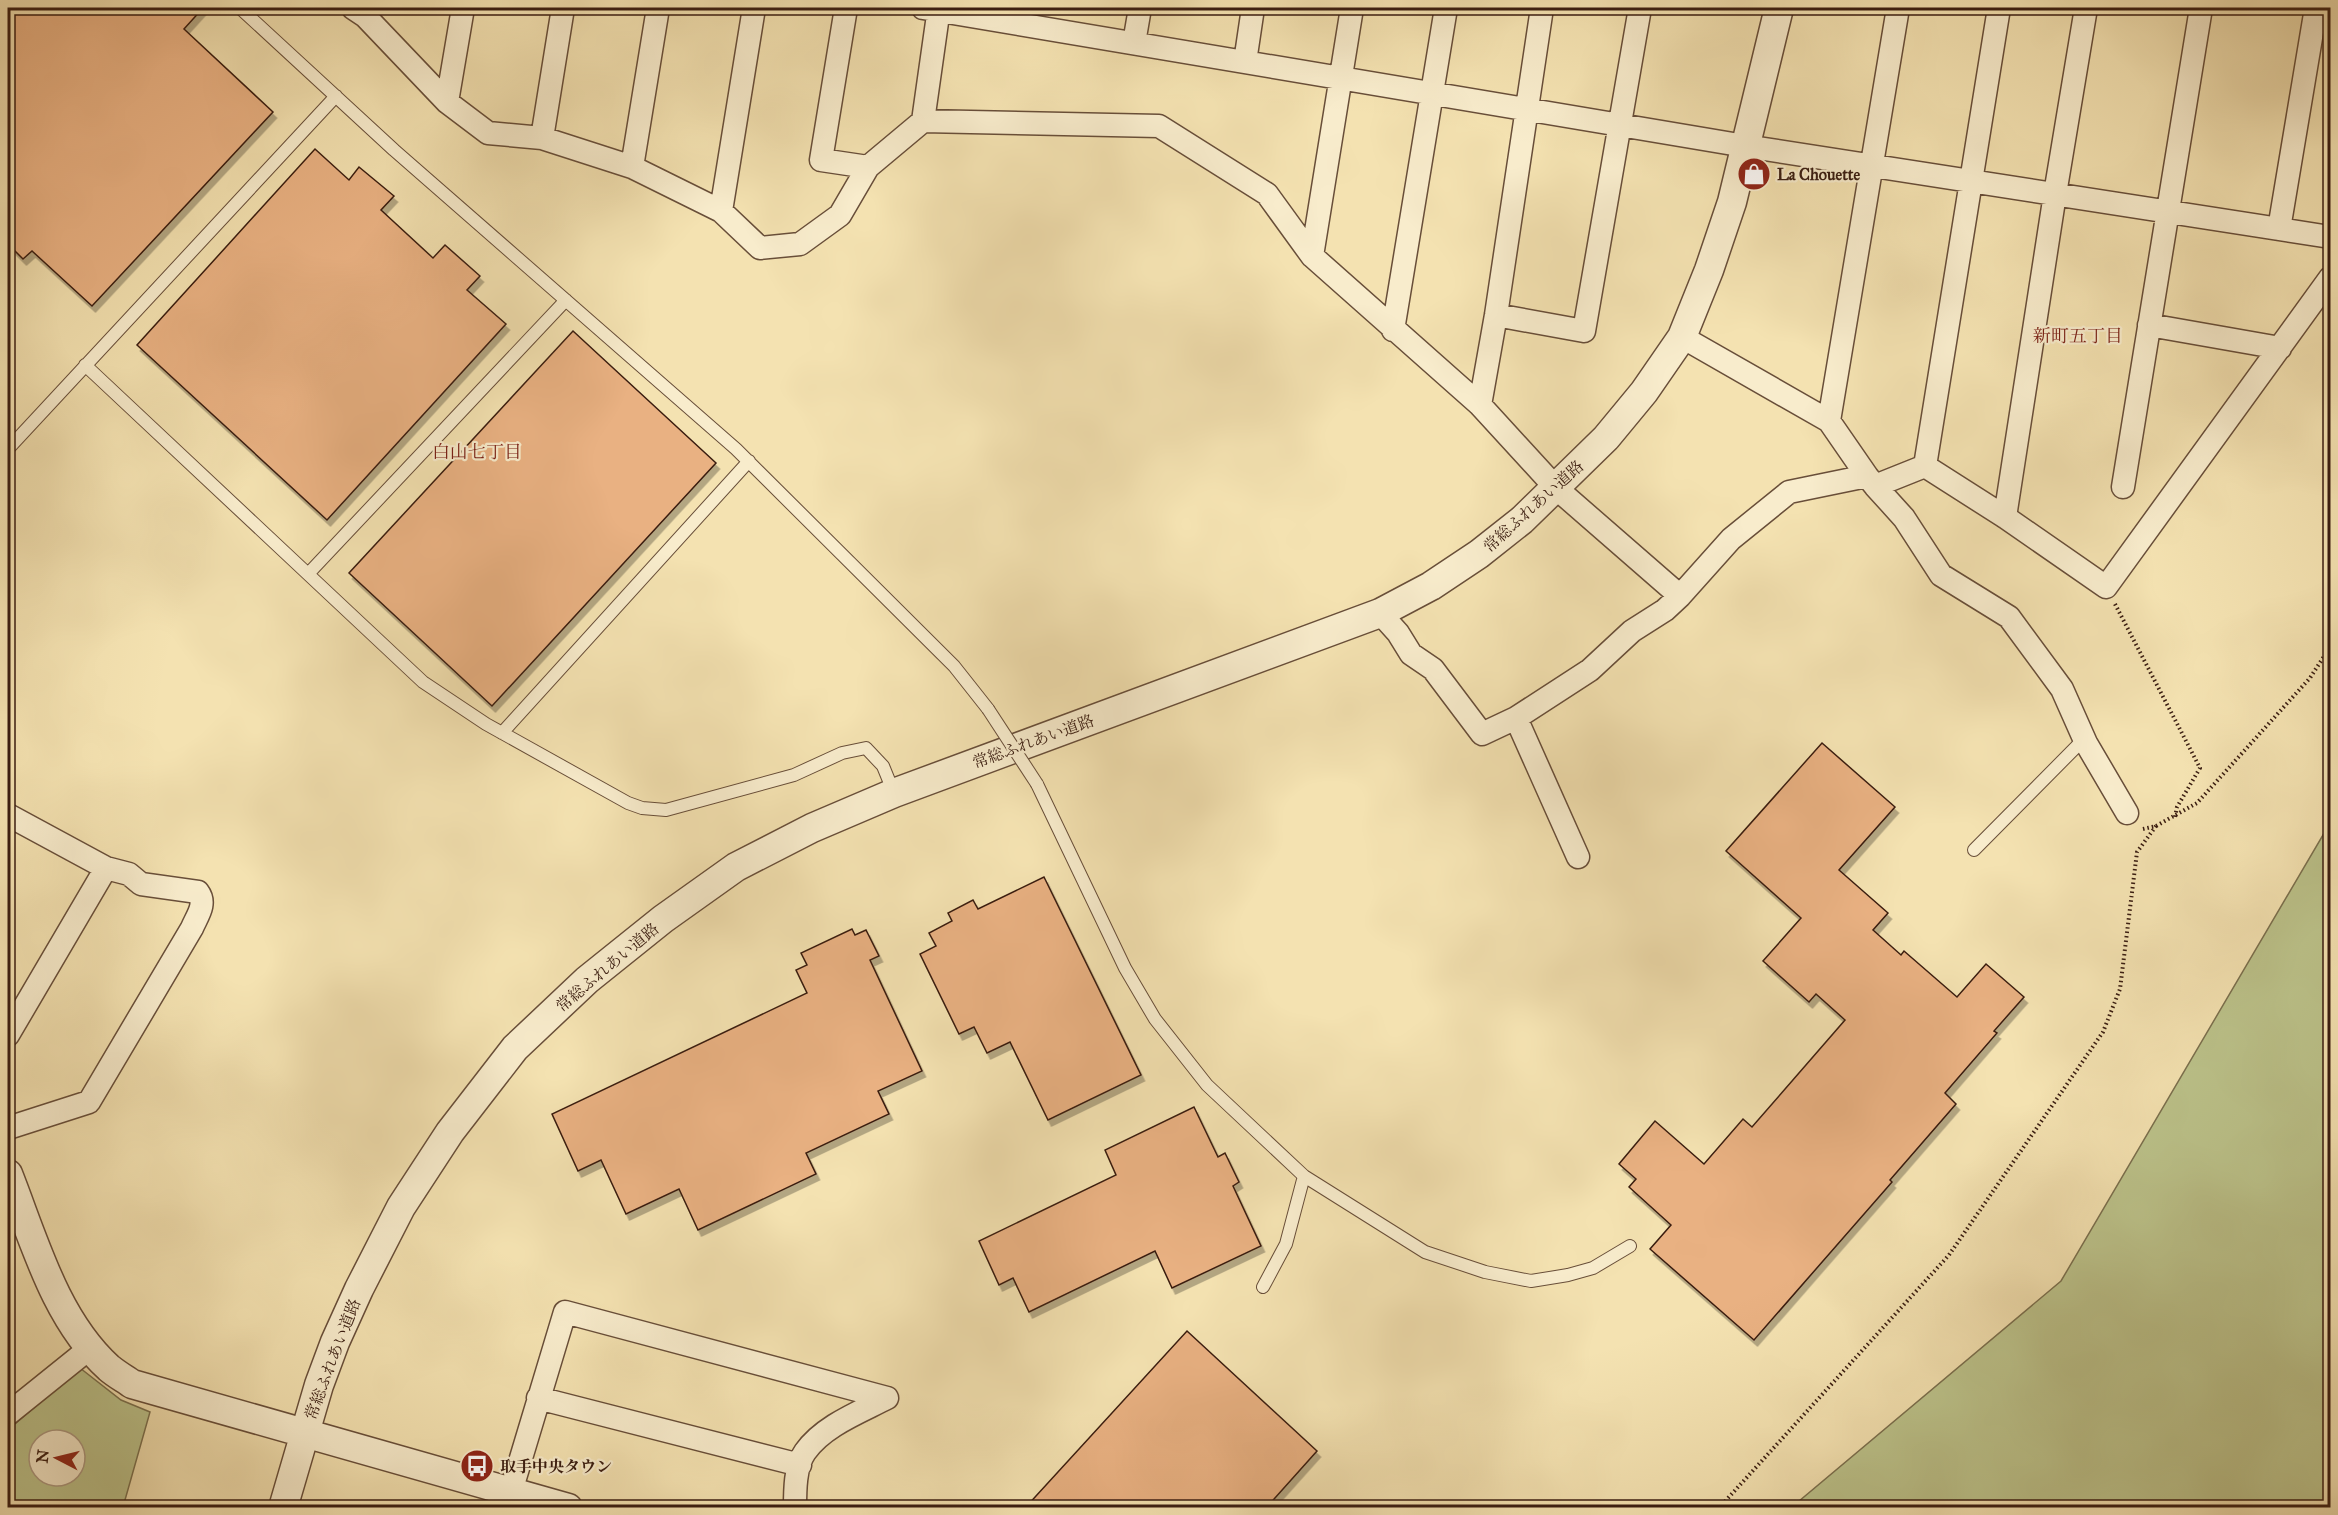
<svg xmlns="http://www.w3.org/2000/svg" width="2338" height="1515" font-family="'IM FELL Great Primer','Noto Serif JP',serif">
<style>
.green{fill:#bcc38b;stroke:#7b704e;stroke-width:1.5;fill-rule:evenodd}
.building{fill:#e9b182;stroke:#3a1d11;stroke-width:1.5;filter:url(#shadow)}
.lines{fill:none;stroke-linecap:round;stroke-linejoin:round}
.service-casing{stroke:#684e39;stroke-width:14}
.minor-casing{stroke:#684e39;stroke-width:25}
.tertiary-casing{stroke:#684e39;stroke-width:31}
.path{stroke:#3a1d11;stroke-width:4;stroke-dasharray:1.5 3;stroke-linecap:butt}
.service{stroke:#f8eccc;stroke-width:12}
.minor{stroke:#f8eccc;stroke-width:22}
.tertiary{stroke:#f8eccc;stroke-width:28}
.service-bridge-casing{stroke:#684e39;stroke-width:14;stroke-linecap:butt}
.service-bridge{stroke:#f8eccc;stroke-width:12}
.labels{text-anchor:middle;stroke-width:4.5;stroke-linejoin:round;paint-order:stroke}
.poi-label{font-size:16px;font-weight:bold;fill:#3a1d11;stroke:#f8eccc;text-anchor:start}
.street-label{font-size:16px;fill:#3a1d11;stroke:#f8eccc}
.neighbourhood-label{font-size:18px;fill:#7a1f14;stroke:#f8eccc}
</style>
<defs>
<filter id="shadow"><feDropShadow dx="3.5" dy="6" stdDeviation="0" flood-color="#0004"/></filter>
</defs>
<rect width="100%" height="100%" fill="#f4e2b1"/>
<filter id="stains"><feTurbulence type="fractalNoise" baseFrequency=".00333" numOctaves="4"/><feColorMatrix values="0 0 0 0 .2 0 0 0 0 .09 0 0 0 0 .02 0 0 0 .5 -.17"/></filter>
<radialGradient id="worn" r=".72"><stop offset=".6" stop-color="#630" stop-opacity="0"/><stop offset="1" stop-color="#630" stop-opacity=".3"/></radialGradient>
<path class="green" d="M2330 823V1507H1792L2061 1281Z
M80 1368 121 1400 150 1412 123 1507H8V1430ZM39 1440H75V1476H39Z"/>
<path class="building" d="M13 8H203L184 29 273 112 92 306 32 251 23 259 8 244V13Z
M315 149 349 180 359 167 394 196 381 210 433 258 445 245 480 276 467 290 506 324 327 520 137 345Z
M573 331 716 463 492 706 349 573Z
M1822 743 1895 807 1839 870 1888 913 1873 930 1901 955 1904 951 1957 997 1986 964 2024 997 1994 1031 1997 1033 1945 1093 1956 1104 1890 1180 1892 1182 1754 1340 1650 1249 1671 1225 1629 1187 1636 1179 1619 1164 1655 1121 1704 1164 1743 1119 1752 1127 1845 1020 1816 994 1809 1002 1763 961 1801 918 1726 851Z
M1044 877 1141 1075 1048 1120 1010 1042 987 1053 974 1027 959 1034 920 954 936 946 929 933 952 921 948 913 973 900 978 909Z
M852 929 855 935 866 930 879 956 870 960 922 1071 878 1091 889 1114 806 1153 816 1174 698 1230 679 1189 626 1214 601 1160 578 1171 552 1114 807 993 796 970 807 965 801 953Z
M1194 1107 1218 1157 1225 1153 1239 1182 1233 1186 1261 1246 1172 1288 1155 1251 1029 1312 1013 1278 999 1285 979 1241 1116 1175 1105 1150Z
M1187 1331 1317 1451 1266 1508H1025Z"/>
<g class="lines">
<g class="service-casing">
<path id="service" d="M240 8 394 150 736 449 954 666 988 709
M85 365 423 682 486 724 628 803 642 808 666 810 794 775 842 753 866 748 883 766 894 793
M8 449 336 96
M308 574 566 300
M502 733 749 461
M1037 784 1125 968 1155 1019 1207 1085 1304 1176 1425 1252 1485 1272 1531 1281 1568 1275 1593 1268 1630 1246
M1974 850 2084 739
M1263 1287 1286 1244 1304 1176"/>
</g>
<g class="minor-casing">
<path id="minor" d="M353 8 365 16 447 102 488 133 542 138 632 167 721 211 760 248 800 244 840 215 868 167 923 121 1159 126 1267 194 1312 256 1480 405 1556 488 1680 596
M846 8 821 160 868 167
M923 8 1745 146 2330 237
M1134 43 1140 8
M1245 62 1253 8
M447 102 463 8
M923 121 939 8
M542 138 563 8
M632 167 658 8
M721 211 754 8
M2279 229 2316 8
M1312 256 1352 8
M1496 315 1584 331 1640 8
M2149 325 2280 348
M1393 330 1446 8
M1682 337 1829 421 1867 476
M1480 405 1496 315 1542 8
M1829 421 1898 8
M1925 466 2005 517 2106 587 2330 278
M1925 466 1999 8
M1875 486 1904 518 1941 575 2009 617 2062 689 2086 743 2127 813
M2123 487 2201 8
M2005 517 2055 194 2086 8
M1380 613 1398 633 1411 654 1433 669 1482 734 1516 718 1590 670 1632 631 1665 610 1680 596 1731 539 1789 492 1867 476 1875 486 1925 466
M1516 718 1578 857
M8 815 106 868 129 874 141 884 198 892C207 904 197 916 192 928L89 1102 8 1128
M8 1035 106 868
M538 1398 800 1465
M8 1414 90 1348
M506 1508 565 1312 887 1398
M795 1508C795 1491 795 1466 805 1452 823 1426 860 1412 887 1398"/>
</g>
<g class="tertiary-casing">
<path id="tertiary" d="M8 1174C34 1240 55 1319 109 1368 116 1374 125 1379 132 1384L568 1508
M283 1508 319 1385 335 1342 359 1289 401 1207 450 1132 515 1048 587 980 663 919 736 867 812 828 894 793 1380 613 1431 586 1479 554 1522 520 1606 438 1644 392 1682 337 1709 270 1732 202 1779 8"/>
</g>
<path class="path" d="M2115 604 2200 768 2177 807 2175 817
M2143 829 2156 826 2197 803 2310 678 2330 647
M1719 1508 1949 1255 2103 1032 2120 989 2137 852 2156 826"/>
<use href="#service" class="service"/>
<use href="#minor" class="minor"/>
<use href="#tertiary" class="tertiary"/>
<g class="service-bridge-casing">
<path id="service-bridge" d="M988 709 1037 784"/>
</g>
<use href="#service-bridge" class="service-bridge"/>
</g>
<defs>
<g id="shop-disc" transform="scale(1.725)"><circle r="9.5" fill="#8f2418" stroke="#f8eccc"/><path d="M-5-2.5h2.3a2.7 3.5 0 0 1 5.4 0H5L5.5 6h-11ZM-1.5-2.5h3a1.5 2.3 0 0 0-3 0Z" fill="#fff"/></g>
<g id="bus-disc" transform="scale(1.725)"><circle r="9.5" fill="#8f2418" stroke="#f8eccc"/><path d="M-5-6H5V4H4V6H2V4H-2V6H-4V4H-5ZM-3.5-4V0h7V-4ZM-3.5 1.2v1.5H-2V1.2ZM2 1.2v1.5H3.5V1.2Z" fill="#fff"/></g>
</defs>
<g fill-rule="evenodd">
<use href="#shop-disc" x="1754" y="174"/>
<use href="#bus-disc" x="477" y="1466"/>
</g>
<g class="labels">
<g class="poi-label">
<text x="1777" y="180">La Chouette</text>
<text x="500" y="1472">取手中央タウン</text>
</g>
<g class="street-label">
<text transform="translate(1533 506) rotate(-42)" y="6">常総ふれあい道路</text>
<text transform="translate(1033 741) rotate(-20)" y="6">常総ふれあい道路</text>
<text transform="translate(607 967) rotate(-40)" y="6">常総ふれあい道路</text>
<text transform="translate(332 1359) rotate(-69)" y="6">常総ふれあい道路</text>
</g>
<g class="neighbourhood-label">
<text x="2078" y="342">新町五丁目</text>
<text x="477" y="458">白山七丁目</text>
</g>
</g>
<rect width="2338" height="1515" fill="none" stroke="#f4e2b1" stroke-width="30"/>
<rect x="9" y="9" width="2320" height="1497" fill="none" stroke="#3a1d11" stroke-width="3"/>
<rect x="15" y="15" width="2308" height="1485" fill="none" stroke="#3a1d11" stroke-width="1.5"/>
<g transform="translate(57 1458) rotate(277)"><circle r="28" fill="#f8eccc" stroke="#ac9981" stroke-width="1.5"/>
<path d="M0-4.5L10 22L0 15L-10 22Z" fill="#8f2418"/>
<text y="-9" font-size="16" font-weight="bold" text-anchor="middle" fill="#3a1d11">N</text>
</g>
<rect width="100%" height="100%" filter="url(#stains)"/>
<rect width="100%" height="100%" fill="url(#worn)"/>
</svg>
